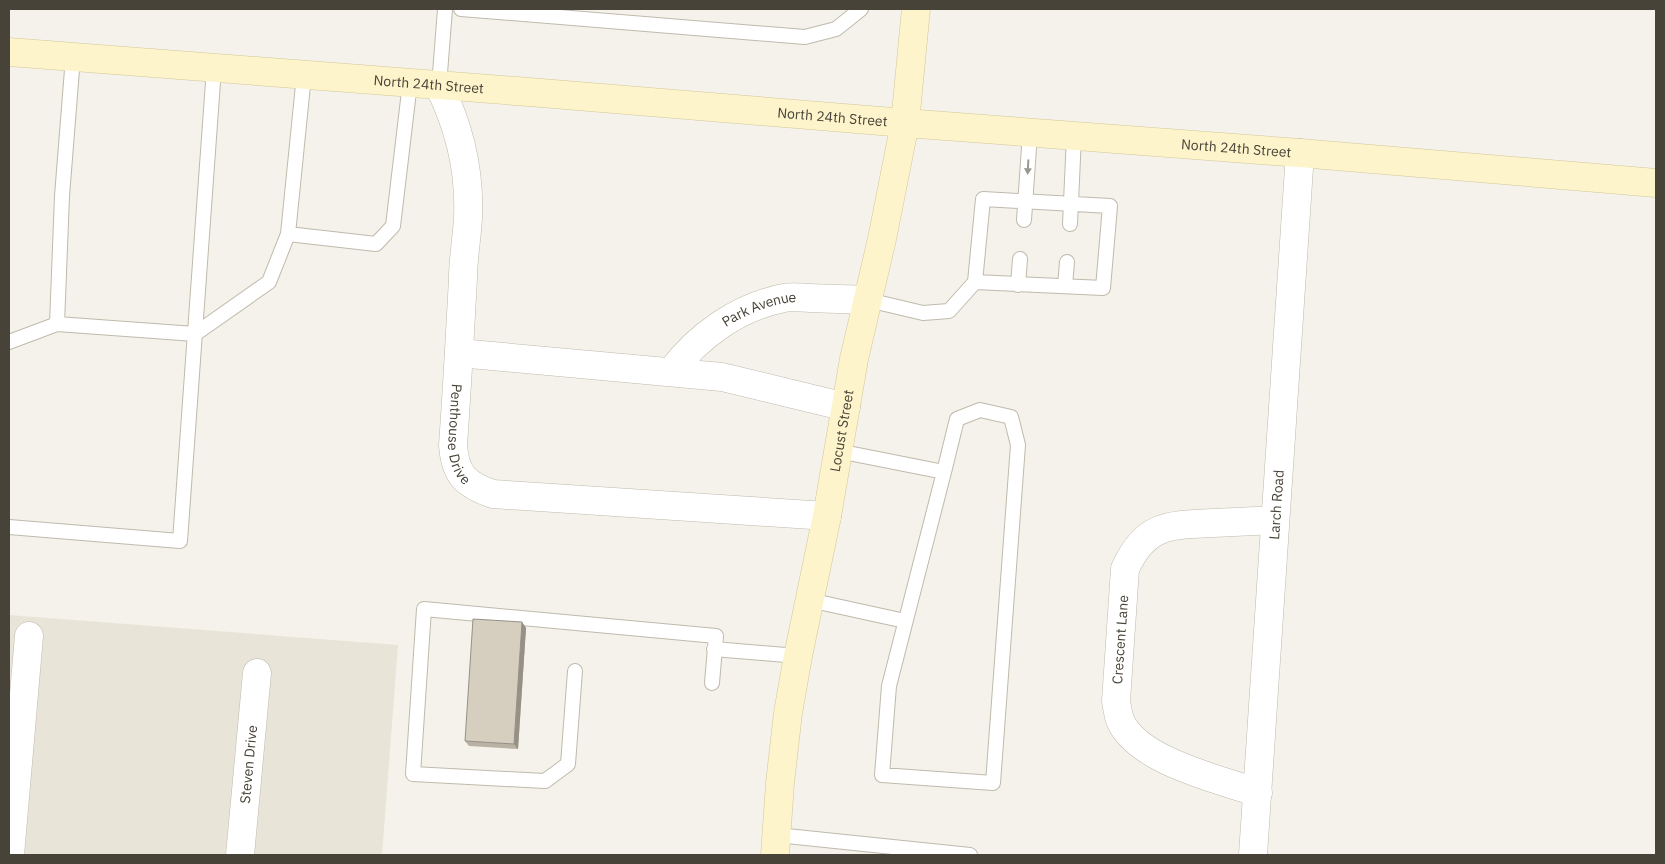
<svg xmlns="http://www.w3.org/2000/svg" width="1665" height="864" font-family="'IBM Plex Sans',sans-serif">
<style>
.residential{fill:#e8e4d8}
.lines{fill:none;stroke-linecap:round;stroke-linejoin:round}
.lane-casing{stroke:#c0baac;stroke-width:16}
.street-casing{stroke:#c0baac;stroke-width:29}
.secondary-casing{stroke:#d3c79a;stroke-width:29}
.lane{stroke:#fff;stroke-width:14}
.street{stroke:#fff;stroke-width:28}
.secondary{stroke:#fdf4cb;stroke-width:28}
.wall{fill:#b8b1a4}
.shaded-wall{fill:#969086}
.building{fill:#d6cebf;stroke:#969086}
.oneway{fill:#9a9892}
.labels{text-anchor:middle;stroke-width:5;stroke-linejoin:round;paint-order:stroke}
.street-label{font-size:14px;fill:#484338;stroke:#fff}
</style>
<rect width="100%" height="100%" fill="#f4f2ea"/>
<path class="residential" d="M9 615 398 645 382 855H9Z"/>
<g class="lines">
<g class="lane-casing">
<path id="lane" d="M461 9 805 37 836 29 861 9
M439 86 445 9
M1024 220 1030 133
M1070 224 1074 136
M288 234 376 244 393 226 410 83
M1018 285 1020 259
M1065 286 1067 262
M868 300 923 313 949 311 975 282 1103 288 1110 206 983 199 975 282
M57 324 62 196 73 57
M9 342 57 324 195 334 269 282 288 234 304 75
M838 451 944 472 889 686 882 775 993 783 1018 445 1011 417 980 410 957 419 944 472
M9 527 180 541 214 68
M809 600 905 621
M714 649 798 656
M575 671 568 764 545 781 413 774 424 609 716 636 712 683
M777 835 970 855"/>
</g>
<g class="street-casing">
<g id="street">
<path id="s1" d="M439 86C459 126 470 172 468 218 467 238 463 258 463 278 460 334 457 390 453 445 455 475 466 485 493 494L827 516"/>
<path d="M459 353 722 377 846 407"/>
<path id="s2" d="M671 372C698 336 738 307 784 298 792 296 802 298 810 298 830 299 849 299 868 300"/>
<path id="s3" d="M1258 793C1219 779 1137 761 1120 720 1118 714 1117 707 1116 701L1125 569C1145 524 1169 525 1213 523 1234 522 1255 521 1275 520"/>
<path d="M10 855 29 636"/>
<path id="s4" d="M240 855 257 673"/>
<path id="s5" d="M1253 855 1300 153"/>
</g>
</g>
<g class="secondary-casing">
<g id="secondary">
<path id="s6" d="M9 52 529 92 905 123 1300 153 1656 183"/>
<path id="s7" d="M775 855 780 783 788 713 798 656 827 516 854 359 882 239 905 123 916 9"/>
</g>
</g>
<use href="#lane" class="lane"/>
<use href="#street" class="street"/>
<use href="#secondary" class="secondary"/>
</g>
<path class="wall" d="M522 622 526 628 518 749 469 746 465 741Z"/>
<path class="shaded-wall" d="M522 622 526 628 518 749 514 744Z"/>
<path class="building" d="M473 619 522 622 514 744 465 741Z"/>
<defs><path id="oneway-solid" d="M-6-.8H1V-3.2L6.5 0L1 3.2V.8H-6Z" transform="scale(1.25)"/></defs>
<use class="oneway" href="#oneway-solid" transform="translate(1028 167) rotate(93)"/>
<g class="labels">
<g class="street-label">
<text dy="5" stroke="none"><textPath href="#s6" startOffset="421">North 24th Street</textPath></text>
<text dy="5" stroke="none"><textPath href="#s6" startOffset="826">North 24th Street</textPath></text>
<text dy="5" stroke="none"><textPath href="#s6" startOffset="1231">North 24th Street</textPath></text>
<text dy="5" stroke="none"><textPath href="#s2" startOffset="111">Park Avenue</textPath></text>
<text dy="5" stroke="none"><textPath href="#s1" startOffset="354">Penthouse Drive</textPath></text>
<text dy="5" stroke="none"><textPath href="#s7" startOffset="430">Locust Street</textPath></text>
<text dy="5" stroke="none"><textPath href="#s5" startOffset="351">Larch Road</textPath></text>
<text dy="5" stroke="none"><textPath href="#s3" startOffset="241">Crescent Lane</textPath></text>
<text dy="5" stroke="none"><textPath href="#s4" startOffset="91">Steven Drive</textPath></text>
</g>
</g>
<rect width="1665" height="864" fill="none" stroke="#484338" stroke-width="20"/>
</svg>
